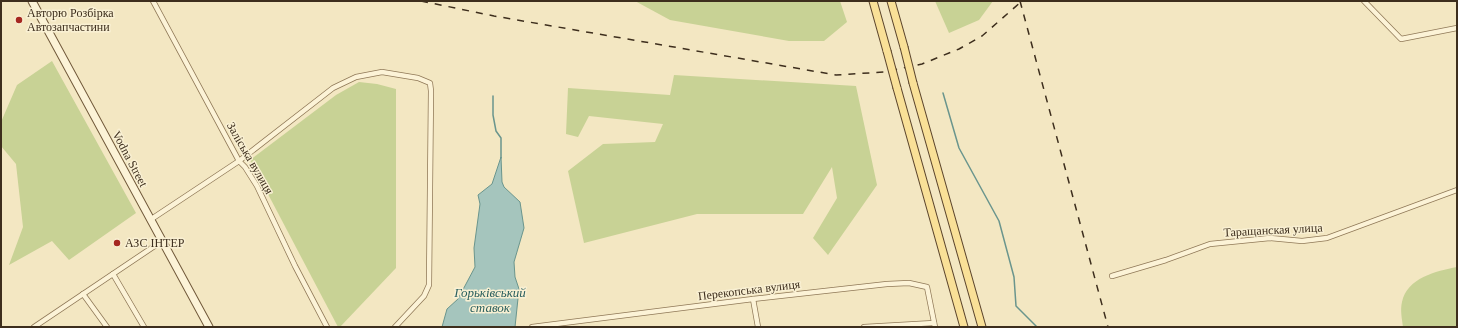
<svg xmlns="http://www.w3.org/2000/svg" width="1458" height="328" font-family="Georgia,serif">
<rect width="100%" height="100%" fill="#f3e7c2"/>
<g fill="#c8d295">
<path d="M635,1h205l7,21 -23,19h-35l-119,-21z"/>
<path d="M935,1h58l-14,19 -30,13z"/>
<path d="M52,61l84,152 -67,47 -17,-19 -43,24 14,-38 -7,-63 -15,-18v-24l16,-37z"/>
<path d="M674,75l182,11 21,99 -49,70 -15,-17 24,-40 -5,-31 -29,47h-106l-113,29 -16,-72 35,-27 52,-2 8,-18 -74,-8 -11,21 -12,-3 2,-46 102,7z"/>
<path d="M359,82l18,2 19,5v179l-56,59h-2l-88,-167 86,-65z"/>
<path d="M1457,267v60h-54c-1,-8 -3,-17 -1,-25 5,-24 34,-31 55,-35z"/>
</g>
<path fill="#a5c5bd" stroke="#6a958d" d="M501,157l1,25 2,5 16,15 4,26 -10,34 1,15 4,12 -4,38h-73l5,-18 11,-10 17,-32 -1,-19 6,-44 -2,-9 14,-11z"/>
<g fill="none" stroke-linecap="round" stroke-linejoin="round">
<g stroke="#6a958d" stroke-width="1.5">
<path d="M943,93l16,55 40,73 15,56 2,29 21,21"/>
<path d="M493,96v19l3,16 5,7v20"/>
</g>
<g stroke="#8f7857" stroke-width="6">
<g id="street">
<path d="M153,1l86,160 6,6 12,19 38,80 32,61"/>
<path d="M1364,1l37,38 56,-11"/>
<path d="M150,220l89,-59 94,-73 23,-11 26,-5 36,6 12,5 1,8 -2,194 -5,11 -29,31"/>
<path d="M113,274l31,53"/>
<path d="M1112,276l54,-16 44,-16 60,-6 32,3 25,-3 130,-48"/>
<path d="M83,294l24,33"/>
<path d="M753,299l5,28"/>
<path d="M34,327l128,-86"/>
<path d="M532,327l221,-28 134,-15 22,-1 18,4 8,40"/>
<path d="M864,327l70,-4"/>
</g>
</g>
<g stroke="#71593a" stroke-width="9">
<path id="secondary" d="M32,1l177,326"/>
</g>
<g stroke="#5c452c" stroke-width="9">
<g id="primary">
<path d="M873,1l14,50"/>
<path d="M891,1l13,46"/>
<path d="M913,83l69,244"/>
<path d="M897,88l67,239"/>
</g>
</g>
<use href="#street" stroke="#fcf3d7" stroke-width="4.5"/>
<use href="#secondary" stroke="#fcf3d7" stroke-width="7"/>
<use href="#primary" stroke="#f9e097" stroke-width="7"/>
<g stroke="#3d2e1d" stroke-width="1.5" stroke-dasharray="7 7" stroke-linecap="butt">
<path d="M421,1l73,15 342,59 48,-3 38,-8 37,-15 23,-13 40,-35"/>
<path d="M1020,1l88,326"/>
</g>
<g stroke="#5c452c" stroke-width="9" stroke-linecap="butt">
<g id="primary-bridge">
<path d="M904,47l9,36"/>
<path d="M887,51l10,37"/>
</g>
</g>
<use href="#primary-bridge" stroke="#f9e097" stroke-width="7"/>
</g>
<g fill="#a52720" stroke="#f9f0d3" stroke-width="1.5">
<circle cx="19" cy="20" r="4"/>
<circle cx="117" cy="243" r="4"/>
</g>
<g text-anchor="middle" stroke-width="3" stroke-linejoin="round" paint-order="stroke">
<g font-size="12" fill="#3d2e1d" stroke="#f9f0d3" text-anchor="start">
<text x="27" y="17">Авторю Розбірка<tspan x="27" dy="14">Автозапчастини</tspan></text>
<text x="125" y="247">АЗС ІНТЕР</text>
</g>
<g font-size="12" fill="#3d2e1d" stroke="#f9f0d3">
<text transform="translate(250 158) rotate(60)" y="4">Заліська вулиця</text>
<text transform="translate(130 159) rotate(62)" y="4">Vodna Street</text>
<text transform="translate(1273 230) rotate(-3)" y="4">Таращанская улица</text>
<text transform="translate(749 290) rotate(-7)" y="4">Перекопська вулиця</text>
</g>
<g font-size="13" font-style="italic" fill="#2a5f5e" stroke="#f9f0d3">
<text x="490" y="297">Горьківський<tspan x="490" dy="15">ставок</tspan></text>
</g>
</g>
<rect width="1458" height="328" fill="none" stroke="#3d2e1d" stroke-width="4"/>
</svg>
